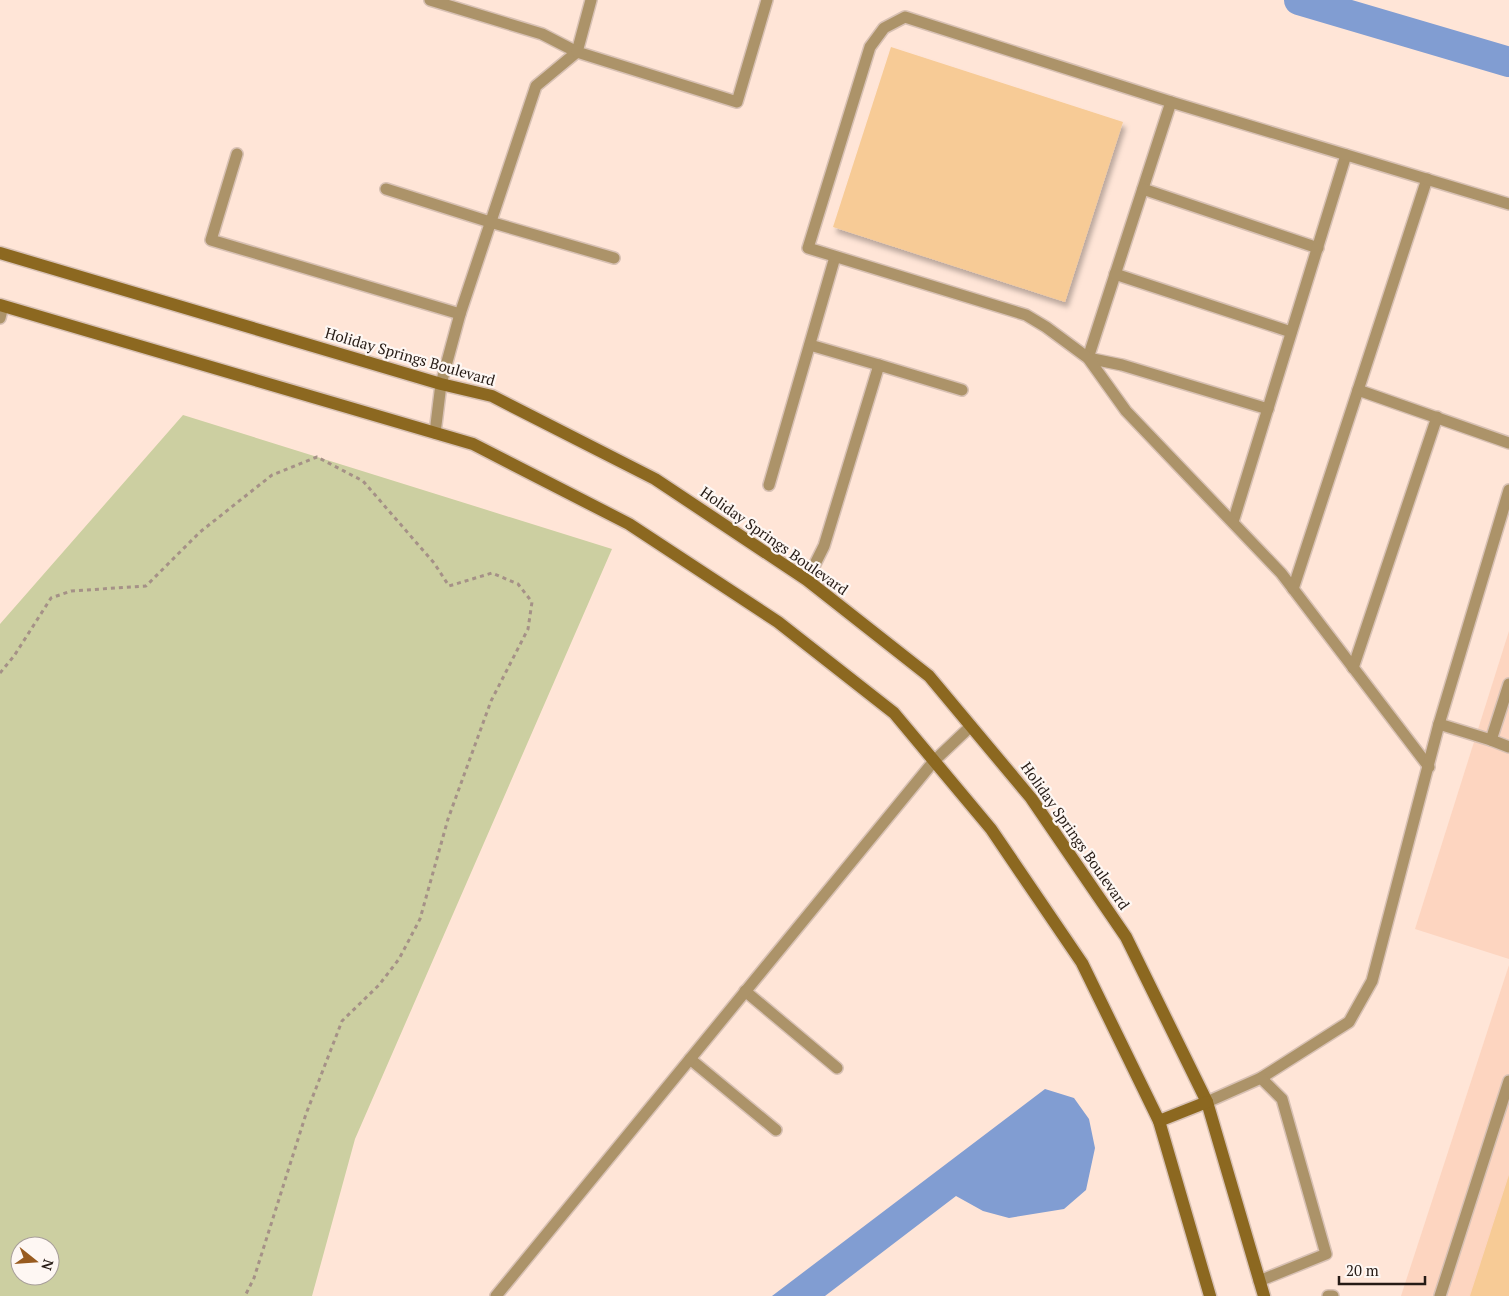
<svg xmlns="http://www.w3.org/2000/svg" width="1509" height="1296" font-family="'PT Serif',serif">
<defs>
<filter id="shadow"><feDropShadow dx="3" dy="5.5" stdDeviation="2.5" flood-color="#0004"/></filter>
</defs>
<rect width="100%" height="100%" fill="#ffe5d7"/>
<g fill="#fdd5c0">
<path d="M1509,631v328l-94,-30z"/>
<path d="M1509,965v331h-108z"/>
</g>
<path fill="#cccfa1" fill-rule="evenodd" d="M183,415l429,134 -257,590 -43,157h-312v-672zM20,1246h30v30h-30z"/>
<path fill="#819dd2" d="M1045,1089l29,9 15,21 6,29 -9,42 -22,19 -55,9 -26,-7 -27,-15 -131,100h-53z"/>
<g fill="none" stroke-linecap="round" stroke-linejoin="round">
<path stroke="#819dd2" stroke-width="30" d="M1299,0l210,62"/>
</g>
<g fill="#f7cb96" filter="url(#shadow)">
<path d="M891,47l232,75 -58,180 -232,-75z"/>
<path d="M1509,1175v121h-39z"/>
</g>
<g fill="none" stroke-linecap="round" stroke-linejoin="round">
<g stroke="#d8c1b4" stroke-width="14">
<g id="lane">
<path d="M430,0l112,34 35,18 -41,34 -76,228 -19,70 -6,49"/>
<path d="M591,0l-14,52 160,50 30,-102"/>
<path d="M1171,102l-83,256 34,7 146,44"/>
<path d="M237,154l-26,86 249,74"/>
<path d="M386,189l104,33 124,36"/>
<path d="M1143,189l175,59"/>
<path d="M1115,274l176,58"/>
<path d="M0,318l3,-12"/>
<path d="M810,345l69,20"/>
<path d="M1358,390l151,53"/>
<path d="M769,485l66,-228"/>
<path d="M1233,522l113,-367"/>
<path d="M807,580l17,-34 55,-181 83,25"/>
<path d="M1293,589l134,-410"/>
<path d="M1353,668l84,-251"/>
<path d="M1509,684l-18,56 18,7"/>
<path d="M1439,724l70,-234"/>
<path d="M1429,767l-148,-194 -155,-162 -38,-53 -42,-31 -20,-12 -218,-67 62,-201 14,-19 21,-11 266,85 338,102"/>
<path d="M745,991l92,77"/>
<path d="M690,1059l86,71"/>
<path d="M1207,1102l54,-24 88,-56 23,-41 67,-257 52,16"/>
<path d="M1259,1281l67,-27 -44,-155 -21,-21"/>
<path d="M496,1296l438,-535 37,-35"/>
<path d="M1328,1296h5"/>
<path d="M1440,1296l69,-215"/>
</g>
</g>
<g stroke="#d8c1b4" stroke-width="15">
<g id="secondary">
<path d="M0,253l441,131 51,12 163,83 152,101 122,96 102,122 95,139 81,165 57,194"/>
<path d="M0,305l473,139 156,80 149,98 116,91 97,116 91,134 77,158 51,175"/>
<path d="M1159,1121l48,-19"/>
</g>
</g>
<path stroke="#a59187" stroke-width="3" stroke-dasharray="4 4" stroke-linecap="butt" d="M0,673l14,-17 37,-58 20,-7 75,-5 54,-54 72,-57 45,-18 46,24 71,82 15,23 43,-13 26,11 14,18 -4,27 -37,72 -43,118 -28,100 -21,40 -20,26 -37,36 -36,93 -52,164 -9,18"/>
<use href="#lane" stroke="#ac9369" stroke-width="11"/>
<use href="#secondary" stroke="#8c6820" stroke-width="12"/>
</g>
<g text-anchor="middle" stroke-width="4.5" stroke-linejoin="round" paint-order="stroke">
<g font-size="15" fill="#261b15" stroke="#fef7f3">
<text transform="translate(410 357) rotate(16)" y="5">Holiday Springs Boulevard</text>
<text transform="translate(774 541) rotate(35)" y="5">Holiday Springs Boulevard</text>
<text transform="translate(1075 836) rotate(55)" y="5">Holiday Springs Boulevard</text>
</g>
</g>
<g transform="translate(35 1261) rotate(107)"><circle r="24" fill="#fef7f3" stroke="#a89f9a"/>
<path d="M0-4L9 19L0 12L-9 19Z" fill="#985b1f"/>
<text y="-8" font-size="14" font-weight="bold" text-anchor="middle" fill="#261b15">N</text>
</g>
<path d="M1339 1276v8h86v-8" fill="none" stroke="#261b15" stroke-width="2.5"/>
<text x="1346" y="1276" font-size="15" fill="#261b15" stroke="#fef7f3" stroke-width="4" paint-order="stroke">20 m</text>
</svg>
